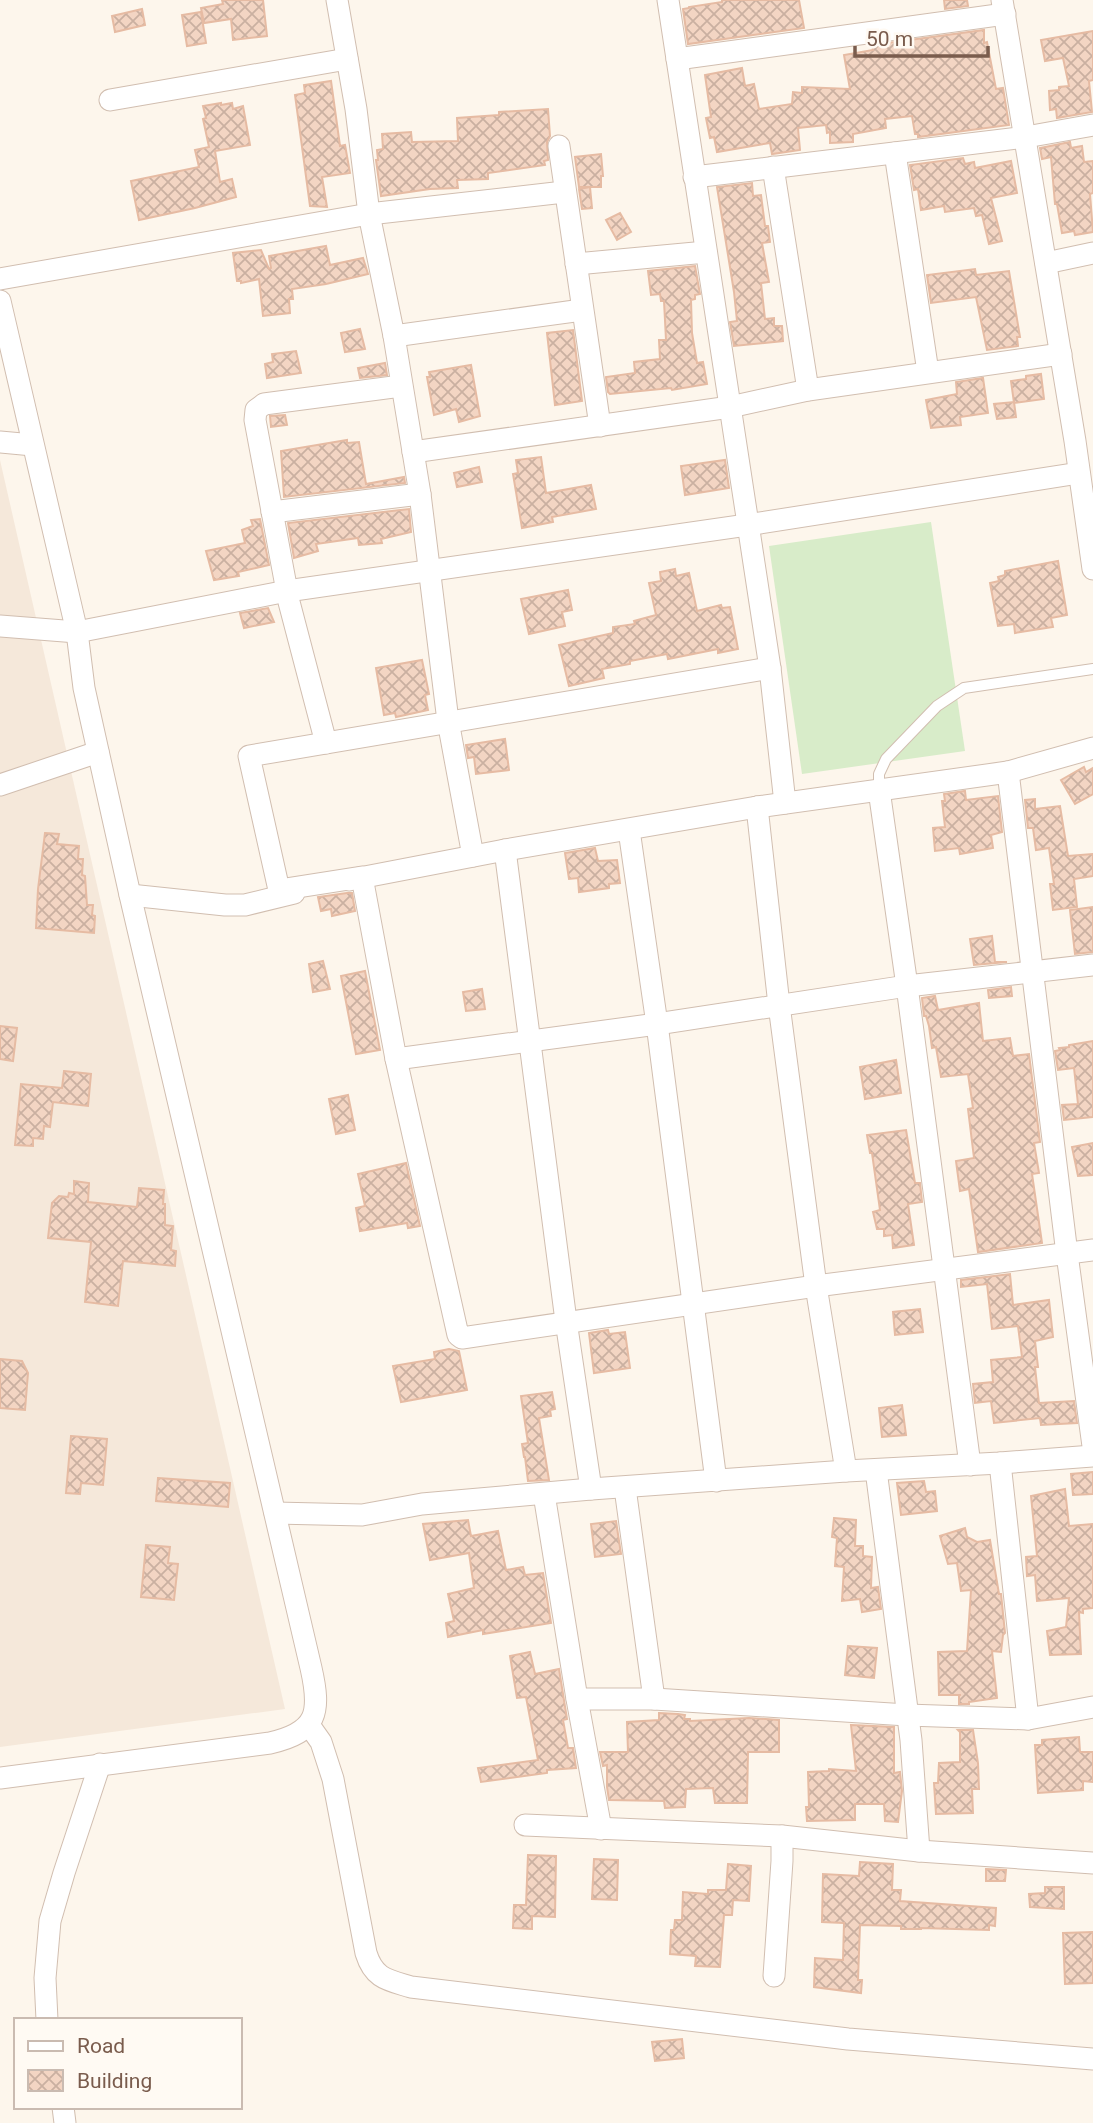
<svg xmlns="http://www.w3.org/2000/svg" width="1093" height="2123" font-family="Roboto,sans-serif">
<defs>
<pattern id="building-cross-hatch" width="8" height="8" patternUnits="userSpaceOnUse" patternTransform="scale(1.75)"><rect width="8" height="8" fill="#f3d5c3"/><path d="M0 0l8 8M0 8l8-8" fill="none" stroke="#cab0a1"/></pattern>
</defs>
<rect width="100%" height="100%" fill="#fdf6ec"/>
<path fill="#f5e8da" d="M0,460l285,1249 -285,38z"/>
<path fill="#d8ecc9" d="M931,522l34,229 -163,23 -33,-228z"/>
<g fill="url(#building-cross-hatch)" stroke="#e6bba3" stroke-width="2">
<path d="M222,0h41l4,36 -34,4 -2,-21 -27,4 -3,-15 22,-4z"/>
<path d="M722,0h77l5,28 -116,16 -5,-35 6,-1v-1l33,-5z"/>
<path d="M944,0h23l1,6 -23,3z"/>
<path d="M142,9l3,16 -30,7 -3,-16z"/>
<path d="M201,12l5,31 -19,3 -5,-31z"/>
<path d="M984,30v13l3,-1 9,47 7,-1 6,37 -91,12v-3h-3l-3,-18 -27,3 1,9 -33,6v8l-23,1v-11l-3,1 -1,-8 -28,3 2,22 -28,4 -2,-11 -53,9 -3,-15 -4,1 -4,-20 5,-1 -6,-42 37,-7 3,18 9,-2 5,25 33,-5 1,-12 9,1v-6l48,2 -6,-34 29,-5 -1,-5z"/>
<path d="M1093,31v49l-4,1 3,31 -35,6 -1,-9 -6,1 -1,-19 10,-1v-3l10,-1 -6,-28 -18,3 -4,-21z"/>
<path d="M331,81l9,65 5,-1 5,28 -28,4 5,30 -17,-1 -15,-111 10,-2 -1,-8z"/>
<path d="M221,103v2l11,-2 1,6 10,-3 7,39 -35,6 5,31 12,-3 4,18 -41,11 -56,12 -8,-39 68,-14 -4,-17 14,-3 -6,-28 3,-1 -3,-12z"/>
<path d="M548,109l2,27 -3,6 1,18 -4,1 1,4 -57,8v6l-31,1 1,8 -28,1 -49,7 -5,-36h2l-1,-10 6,-1 -1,-15 29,-2 1,10 46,-1 -1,-23 42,-3v-3z"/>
<path d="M1070,142l1,6 11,-2 2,16 9,-1v32l-3,1 3,38 -18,3 -1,-4 -12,2 -5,-29h-2l-4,-47 -9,2 -2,-11z"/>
<path d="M601,154l2,22h-2v11h-22l-4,-30z"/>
<path d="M963,158l2,6 9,-2 1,6 36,-7 6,32 -26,5 11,43 -13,3 -7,-29 -6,1 -2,-8 -29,4 -1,-6 -23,4 -3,-21 -4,1 -4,-25z"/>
<path d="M752,183l1,13 8,-1 4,31h3l2,16 -8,1 7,39 -8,1 4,36 9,-1v8h8l1,15 -49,5 -4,-24 7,-1 -3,-29 -17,-105z"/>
<path d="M590,187l2,21 -10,1 -3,-20z"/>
<path d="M620,213l11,19 -14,8 -11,-20z"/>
<path d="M326,246l4,19 33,-7 5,16 -42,10 -34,5 1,10h-4l1,14 -27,3 -4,-37 -18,4v-2h-4l-4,-28 28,-3 8,19 2,-1 -2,-12z"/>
<path d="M695,266l5,28 -5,1v4l-4,1 1,33 5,30 6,-1 4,22 -35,6 -1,-2 -61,6 -2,-2 -2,-15 29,-4 -1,-11 26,-3 -1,-19h7l-2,-39h-3l-1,-7 -9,1 -3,-24z"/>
<path d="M975,269l1,6 33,-4 11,66h-3l1,9 -31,4 -11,-53 -45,6 -4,-28z"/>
<path d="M360,329l5,20 -20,3 -4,-19z"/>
<path d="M573,330l9,71 -27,4 -8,-72z"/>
<path d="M296,351l5,22 -34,5 -2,-14 8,-2 -1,-8z"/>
<path d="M385,363l2,12 -27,3 -2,-10z"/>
<path d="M471,365l9,51 -21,6 -3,-13 -22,6 -7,-38h3l-1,-5z"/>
<path d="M1041,374l3,25 -30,4 -3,-22 15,-2v-3z"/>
<path d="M983,378l5,35 -28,4 1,8 -30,3 -5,-28 31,-6 -1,-12z"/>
<path d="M1014,402l2,15 -19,2 -3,-15z"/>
<path d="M285,415l2,10 -16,2 -1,-11z"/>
<path d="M347,440v3l12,-1 7,42 38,-7 1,6 -121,14 -3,-46z"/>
<path d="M541,457l5,36 45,-8 5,24 -44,8 1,5 -31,6 -9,-54 5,-1 -2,-13z"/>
<path d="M725,460l4,28 -44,7 -4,-29z"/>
<path d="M479,467l3,15 -25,5 -3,-14z"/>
<path d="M409,509l2,23 -30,7 1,4 -23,2 -1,-7 -42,6 2,7 -24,7 -6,-35z"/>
<path d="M260,519l9,46 -31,7 1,4 -25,4 -8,-29 39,-8 -3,-13 11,-4 -2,-6z"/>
<path d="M1058,561l9,54 -16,3 2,9 -38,6 -1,-9 -16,2 -8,-43 9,-2 -1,-4 7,-2v-4z"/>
<path d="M675,569l1,7 13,-3 8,38 24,-6 1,3 8,-1 8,42 -20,4v-4l-50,10 -1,-5 -37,7v3l-28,5 2,9 -35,8 -10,-41 54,-12v-6l22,-3 -1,-3 22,-6 -7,-32 12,-2 -1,-9z"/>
<path d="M568,590l4,20 -10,2 3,14 -36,8 -8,-35z"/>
<path d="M268,608l6,14 -30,6 -4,-15z"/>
<path d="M422,660l7,34 -4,1 3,15 -32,7 -1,-4 -11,2 -8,-47z"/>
<path d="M505,739l4,31 -33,4 -2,-17 -6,1 -2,-13z"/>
<path d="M1084,767l2,5 7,-4v26l-18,10 -14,-24z"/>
<path d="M965,791l1,9 32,-4 4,36 -11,3 2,13 -33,6 -1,-6 -24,3 -2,-23 12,-1 -3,-26h3l-1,-7z"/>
<path d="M1035,799v10l25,-3 8,50 25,-2v22l-19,3 3,28 -24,3 -3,-26h4l-5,-36 -13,2 -3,-22h-5l-3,-28z"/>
<path d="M45,833l14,1 -2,10 22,2 -1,13h5l-1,16 3,1 2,29h6l-1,10 3,1 -1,17 -58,-5 2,-39z"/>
<path d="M595,848l3,13 19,-1 3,23 -11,1v4l-30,4 -1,-14 -9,1 -4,-26z"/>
<path d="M347,893h5l3,18 -23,5 -1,-7 -10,2 -3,-14z"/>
<path d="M1093,907v45l-18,2 -5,-44z"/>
<path d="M992,936l3,26h12l-33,3 -4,-26z"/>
<path d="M323,961l7,28 -17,3 -4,-28z"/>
<path d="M365,971l15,79 -24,4 -15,-78z"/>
<path d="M1011,987l1,9 -23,2 -1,-8z"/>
<path d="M482,989l3,20 -19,2 -3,-19z"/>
<path d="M935,996l3,14 41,-7 4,38 27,-3 3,18 16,-2 11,88 -6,1 5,30 -7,1 10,69 -64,9 -9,-63 -9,2 -4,-30 18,-3 -6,-49 5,-1 -5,-34 -27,3 -5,-30 -4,1 -3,-22 -3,-10h-2l-2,-18z"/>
<path d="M0,1026l17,2 -4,33 -13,-2z"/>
<path d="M1093,1041v76l-29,3 -2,-15 16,-1 -4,-36 -16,2 -3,-19 5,-1 -1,-2 10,-1v-2z"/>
<path d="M896,1060l5,33 -36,6 -5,-32z"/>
<path d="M64,1071l27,3 -3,32 -35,-4 -3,25 -6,-1 -1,13 -10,-1v8l-18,-1 6,-61 41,4z"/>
<path d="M348,1095l7,35 -19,4 -7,-35z"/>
<path d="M906,1130l9,53h5l2,19 -14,2 6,41 -21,3 -1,-13 -8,1v-7h-7l-4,-17 7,-2 -8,-57h-2l-3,-18z"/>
<path d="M1093,1143v32l-15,1 -6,-29z"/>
<path d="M406,1163l14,63 -12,2 -1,-5 -47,8 -4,-23 9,-2 -7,-32z"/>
<path d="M74,1181l15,2 -1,19 49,5 2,-19 25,2 -1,14h2v21l8,1 -2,24 5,1 -1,15 -52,-5 -5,45 -33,-4 6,-60 -43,-4 4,-35 7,-7 9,1 1,-4 5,1z"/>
<path d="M1010,1274l3,31 36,-5 4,37 -18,4 3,26h-3l4,36 35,-2 3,22 -36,2 -1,-7 -46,5 -3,-22 -16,2 -2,-19 20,-2 -2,-22 31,-3 -4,-31 -26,3 -5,-45 -26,3v-7z"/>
<path d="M920,1309l3,23 -28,3 -2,-23z"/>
<path d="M608,1330l1,4 16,-2 5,36 -36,5 -5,-40z"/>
<path d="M449,1349l10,2 8,39 -66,12 -8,-36 42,-7 -1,-7z"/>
<path d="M0,1359l22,2 6,12 -3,37 -25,-2z"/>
<path d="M552,1392l3,17 -5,1 1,6 -12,2 10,62 -21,1 -3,-24h-1l-2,-13 6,-1 -7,-47z"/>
<path d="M902,1405l4,30 -24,2 -3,-29z"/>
<path d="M71,1436l36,3 -4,46 -22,-2 -1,11 -14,-1z"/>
<path d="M1093,1472v22l-20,1 -2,-21z"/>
<path d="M158,1478l72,5 -2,24 -72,-6z"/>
<path d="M924,1481l2,11 9,-1 2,20 -36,4 -4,-32z"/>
<path d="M1065,1489l4,37 24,-2v84l-10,1v4l-4,-1 2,42 -31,1 -3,-24 19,-4 3,-29 -32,3 -2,-26 -8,1 -1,-19 11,-1 -6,-60z"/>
<path d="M834,1518l22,2 -1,26h8v10l9,1 -1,31 7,-1 3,22 -19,3 -2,-13 -18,2 2,-34 -9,-1 2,-28 -5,-1z"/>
<path d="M468,1520l3,16 27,-5 8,39 17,-3 2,8 18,-2 8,50 -68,11v-4l-35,7 -2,-14 8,-2 -6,-27 26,-6 -5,-35 -39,7 -7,-36z"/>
<path d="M616,1521l5,33 -26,3 -4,-33z"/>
<path d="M965,1528l2,9 10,5 13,-2 9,54h2l4,39 -2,2 -2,17 -9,-1 5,47 -28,4v2h-10v-9h2h-22l-1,-43 29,-1 4,-61 -10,1 -4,-28 -9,1 -8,-28z"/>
<path d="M146,1545l24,2 -2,16 10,1 -4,36 -33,-3z"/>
<path d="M848,1646l29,2 -3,30 -29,-3z"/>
<path d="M530,1652l5,22 24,-5 8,50 -4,1 5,28h5l3,20 -29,2v3l-66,9 -3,-14 60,-8 -12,-63 -9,1 -7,-42z"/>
<path d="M659,1713l19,1 7,1 -1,4h6v2l59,-3 30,2v32h-31l-1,51h-32l-2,-15 -27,1 -1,18 -20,1 -1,-7 -55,-1 -2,-13v-22l-4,1 -3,-14h28l-1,-30 32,-2z"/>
<path d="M851,1725l43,2v46l6,-1 2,19 -4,31 -13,-1 -1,-17h-29v16l-48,1 -1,-14h3l-1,-35 21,-1v-2l27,2z"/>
<path d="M958,1730h15l5,33 1,26h-7l1,24 -37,1 -2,-31h4l1,-20 21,-1v-30z"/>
<path d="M1079,1737l1,15h13v30l-10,-1v9l-45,3 -3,-48h7v-5z"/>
<path d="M528,1855l28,1 -1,61 -23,-1v13l-19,-1 1,-23h12z"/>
<path d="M594,1859l24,1 -1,40 -25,-1z"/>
<path d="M860,1862l33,2 -1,26h9l-1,11 96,7 -1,18 -6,-1v5l-68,-2v1h-20v-3l-41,-1 -2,55h4l-1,13 -47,-6 1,-29 28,2 1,-37 -22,-1 1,-48 36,2z"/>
<path d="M728,1864l23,2 -2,35 -16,-1 -1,15h-8l-4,52 -25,-1 1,-10 -26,-2 1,-24h3l1,-10h7l1,-28 25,2v-4h18z"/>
<path d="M986,1869l20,1 -1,11h-19z"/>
<path d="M1045,1887h19v22l-34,-2 -1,-13 16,-1z"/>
<path d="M1093,1932v51l-28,1 -2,-51z"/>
<path d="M682,2039l2,19 -29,3 -3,-19z"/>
</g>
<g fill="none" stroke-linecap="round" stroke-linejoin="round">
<g stroke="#d1beb0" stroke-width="12">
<path id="lane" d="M879,790v-16l7,-15 51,-53 27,-18 129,-19"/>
</g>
<g stroke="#d1beb0" stroke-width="23">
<g id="street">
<path d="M337,0l19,109 13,105 25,122 26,158 28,227 25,135"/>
<path d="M668,0l102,668 15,135"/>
<path d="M1002,0l73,441 18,128"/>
<path d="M677,59l328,-45"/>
<path d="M110,100l237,-41"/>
<path d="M559,146l41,280"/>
<path d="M895,153l33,219"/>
<path d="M773,167l35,223"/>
<path d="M694,177l332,-40 67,-12"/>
<path d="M1046,263l47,-10"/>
<path d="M576,264l130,-12"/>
<path d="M0,279l369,-65 195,-22"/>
<path d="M0,301l77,331 7,56 46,207 181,773c10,44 7,64 -41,75l-270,35"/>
<path d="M394,336l188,-26"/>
<path d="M0,442l33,3"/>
<path d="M413,452l317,-45 78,-17 253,-36"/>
<path d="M272,512l148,-18"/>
<path d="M0,626l77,6 210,-41 460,-66 332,-52"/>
<path d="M770,668l-521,88 30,134 83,-13 34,182 62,276 4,3 354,-52 277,-36"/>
<path d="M326,743l-37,-141 -34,-182 1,-10 8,-6 137,-18"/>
<path d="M1008,772l59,482 26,192"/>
<path d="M0,785l98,-33"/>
<path d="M879,790l28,196 63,479"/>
<path d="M757,807l22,198 37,281 30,185"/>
<path d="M629,830l28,194 59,457"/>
<path d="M505,850l61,471 25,168"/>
<path d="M349,880l156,-30 252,-43 251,-35 85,-24"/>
<path d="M130,895l95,10h20l49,-12"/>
<path d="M396,1059l261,-35 250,-38 186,-21"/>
<path d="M1000,1463l28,256"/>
<path d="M876,1470l35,270 8,111"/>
<path d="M625,1488l29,211"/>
<path d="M544,1494l33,205 24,130"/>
<path d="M275,1513l87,2 60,-11 169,-15 255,-18 154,-8 93,-7"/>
<path d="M577,1699h77l253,16 121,4 65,-12"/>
<path d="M309,1725l12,17 12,37 33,174c8,26 22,27 45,34l437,52 245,20"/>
<path d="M525,1825l257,11 137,15 174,12"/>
<path d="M774,1976l8,-115v-25"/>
<path d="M47,2020l-2,-42 5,-57 14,-48 36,-109"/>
<path d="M63,2107l2,16"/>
</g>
</g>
<use href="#lane" stroke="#fff" stroke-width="10"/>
<use href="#street" stroke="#fff" stroke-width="21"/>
</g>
<rect x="14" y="2018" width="228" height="91" fill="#fffaf3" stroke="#cabbb1" stroke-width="2"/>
<rect x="28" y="2041" width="35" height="10" fill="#ffffff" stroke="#cabbb1" stroke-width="2"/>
<text x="77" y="2053" font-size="21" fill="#7a5c4d">Road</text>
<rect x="28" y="2070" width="35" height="21" fill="url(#building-cross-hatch)" stroke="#cabbb1" stroke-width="2"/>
<text x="77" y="2088" font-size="21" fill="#7a5c4d">Building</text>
<path d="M855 46v10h133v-10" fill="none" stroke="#7a5c4d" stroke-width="3.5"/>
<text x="866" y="46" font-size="21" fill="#7a5c4d" stroke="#fffaf3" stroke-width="5" paint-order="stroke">50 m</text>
</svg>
